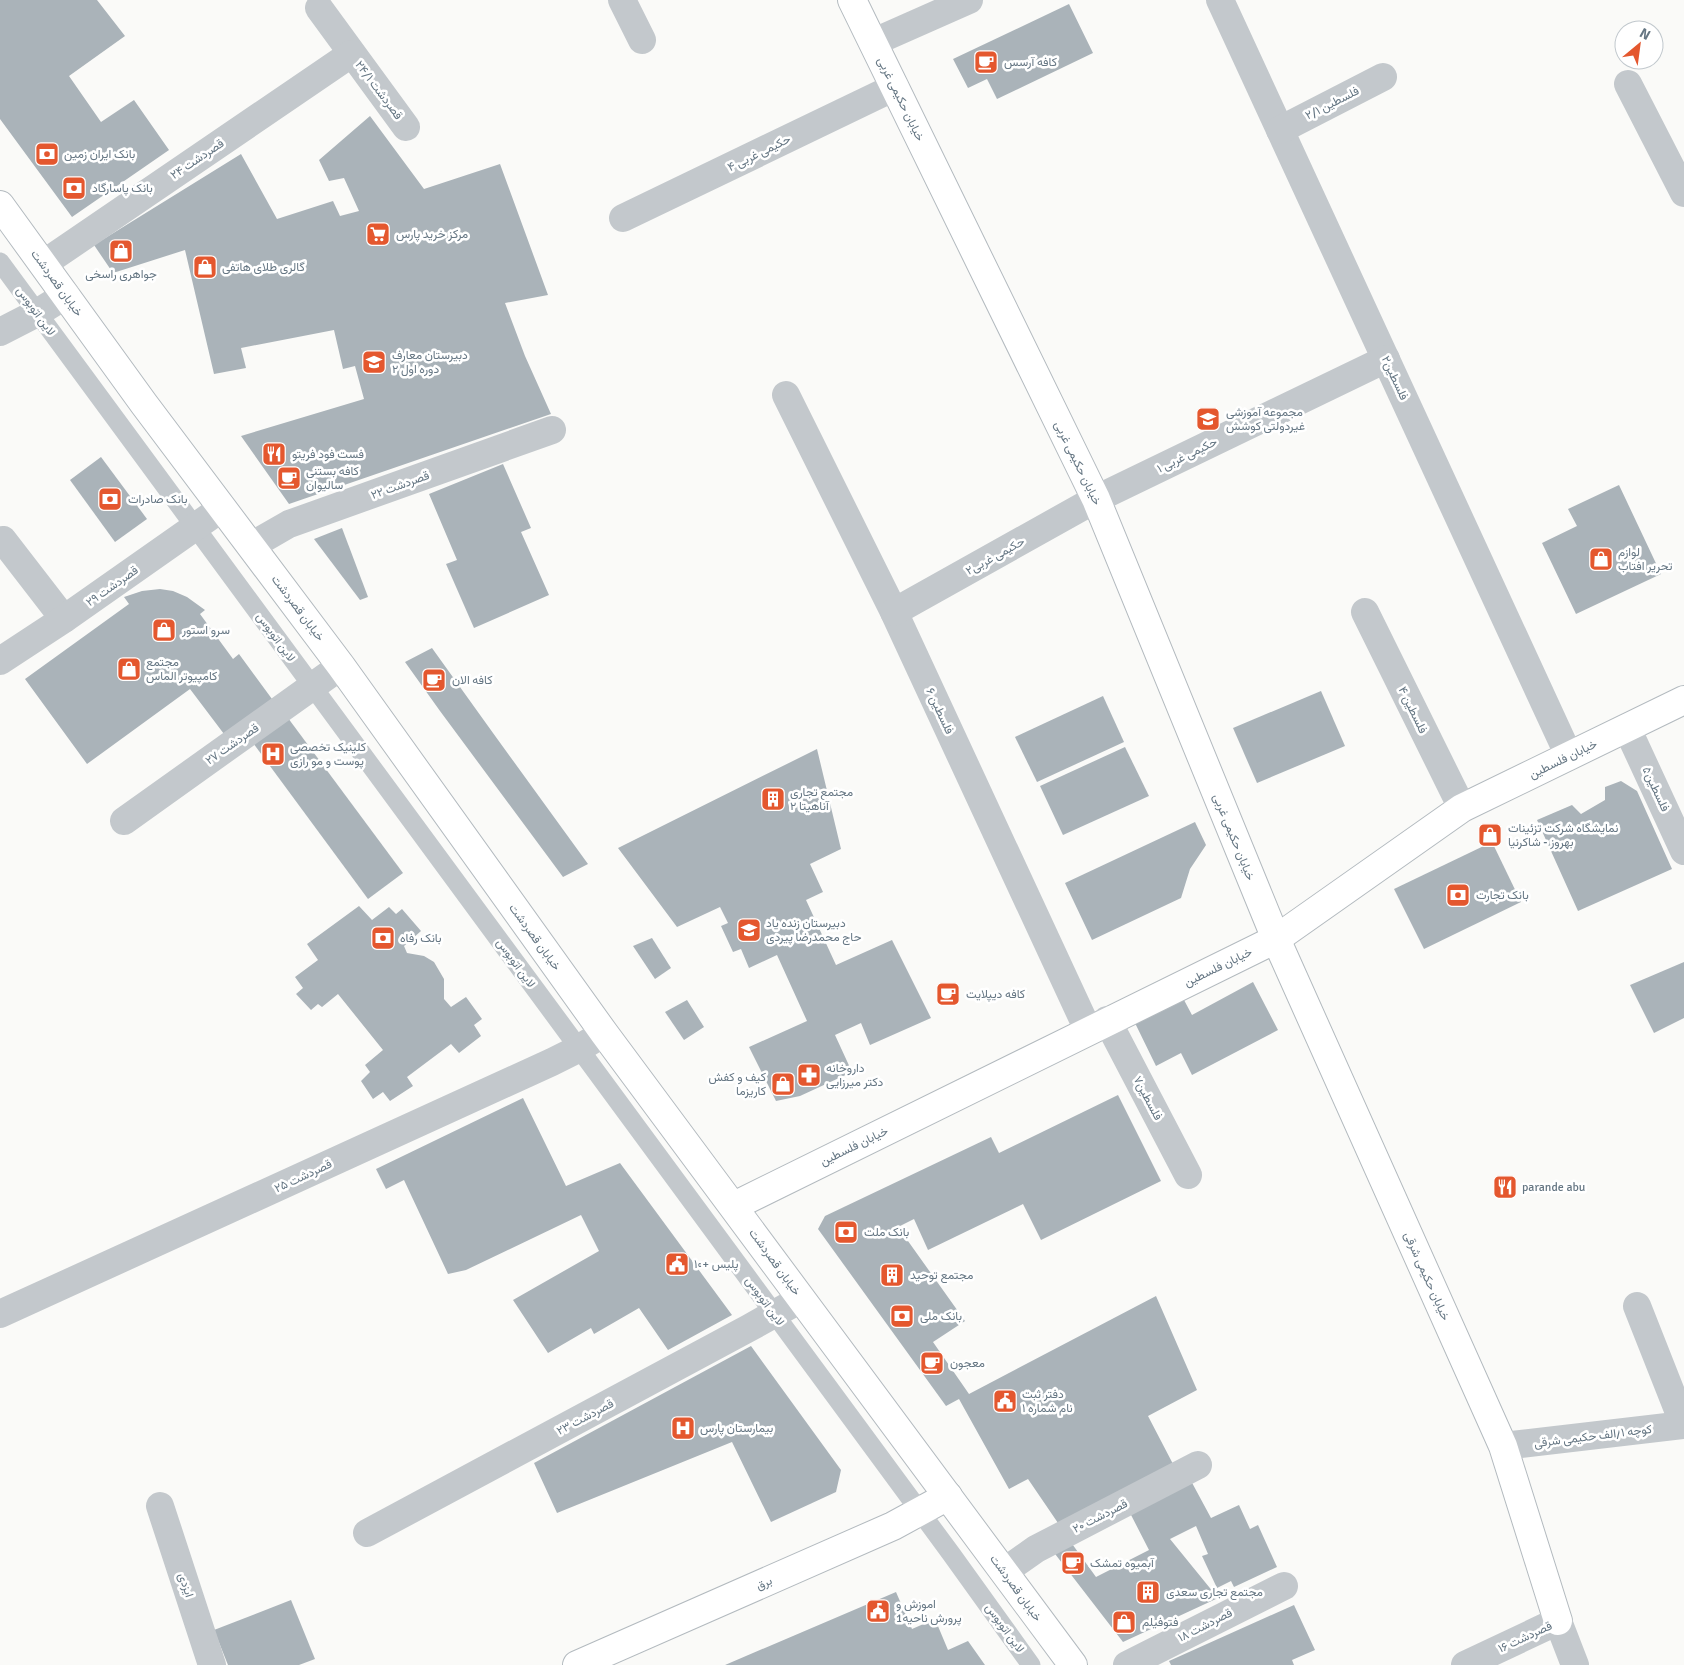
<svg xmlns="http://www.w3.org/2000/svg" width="1684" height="1665" font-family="Signika,Vazirmatn,sans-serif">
<rect width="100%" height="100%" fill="#fafaf8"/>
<g fill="#aab3b9">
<path d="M0,0h97l28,36 -56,40 32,46 33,-22 35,50 -97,67 -72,-98z"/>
<path d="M1069,4l24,49 -96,46 -10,-20 -19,9 -15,-29z"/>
<path d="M370,116l54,73 76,-25 48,131 -43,8 20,53 26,58 -262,90 -48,-68 123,-37 -9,-33 -12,3 -9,-39 -93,18 5,20 -32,6 -29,-124 -72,23 -19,-28 147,-91 36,65 56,-18 7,15 19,-5 -15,-33 -15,3 -10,-21z"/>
<path d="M101,457l46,62 -32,23 -45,-62z"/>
<path d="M503,464l28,64 -10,4 28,63 -75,33 -28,-64 11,-4 -28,-66z"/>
<path d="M1619,485l42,89 -85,40 -34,-71 35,-17 -9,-17z"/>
<path d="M342,528l26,69 -8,3 -46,-61z"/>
<path d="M160,589l13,2 14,6 18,13 -5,4 33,45 6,-5 33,45 -48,35 -34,-45 -103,75 -62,-85 104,-75 -5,-7 18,-6z"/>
<path d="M432,648l61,85 95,131 -25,13 -123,-166 -35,-49z"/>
<path d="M1321,691l24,55 -88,37 -24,-55z"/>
<path d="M1103,696l21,46 -87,40 -22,-45z"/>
<path d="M288,718l115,155 -35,26 -115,-156z"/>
<path d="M1125,747l24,49 -86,39 -23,-49z"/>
<path d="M817,749l24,100 -31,15 13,28 -17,8 30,65 56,-25 39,78 -61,27 -9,-22 -26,12 17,37 -52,24 -24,5 -27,-54 58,-26 -30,-66 -28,13 -8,-19 -8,3 -12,-26 7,-3 -8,-16 -43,20 -59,-79z"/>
<path d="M1621,781l16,10 35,78 -94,42 -41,-91 35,-15 9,9 24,-14v-13z"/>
<path d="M1195,822l11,23 -16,24 -9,29 -89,42 -27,-57z"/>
<path d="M1492,842l29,60 -97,47 -30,-60z"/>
<path d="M359,906l13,14 17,-13 7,7 6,-5 19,22 -17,15 3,7 17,3 10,6 10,17v20l7,8 15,-10 16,22 -8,6 7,11 -22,17 -8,-9 -44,33 6,9 -23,15 -7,-9 -10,7 -12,-18 9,-9 -5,-7 18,-15 -45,-56 -16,13 -4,-3 -7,6 -15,-16 7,-6 -8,-11 23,-17 -11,-16z"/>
<path d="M652,938l19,30 -16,11 -22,-33z"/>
<path d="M1684,962v56l-30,15 -24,-48z"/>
<path d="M1253,982l25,48 -86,45 -11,-22 -25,13 -21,-43 49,-23 8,15z"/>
<path d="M687,1000l17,27 -20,13 -19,-28z"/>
<path d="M1118,1095l43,86 -120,59 -18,-36 -95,46 -14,-31 -16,8 67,94 -32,21 36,52 187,-98 41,94 -49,26 25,48 -115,59 -30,-44 -19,10 -50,-90 -13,7 -128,-177 7,-13 166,-79 8,16z"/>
<path d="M523,1098l43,88 54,-23 112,152 -64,35 -29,-42 -45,26 -3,-6 -43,25 -35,-53 86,-49 -18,-36 -115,55 -18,4 -44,-94 -18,9 -10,-20z"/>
<path d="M751,1346l90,124 -5,22 -65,30 -39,-80 -175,71 -23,-50z"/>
<path d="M1190,1479l21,39 28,-13 11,24 8,-4 19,42 -43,20 -3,-6 -14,7 -15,-32 6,-2 -12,-28 -26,13 48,59 -95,44 -71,-92 18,-9 26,36 53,-27 -20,-39z"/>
<path d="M896,1592l16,37 23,-10 13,31 20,-9 17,24h-260z"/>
<path d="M291,1600l24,59 -16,6h-71l-14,-35z"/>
<path d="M1294,1605l21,45 -23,10 2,5h-123l-2,-4z"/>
</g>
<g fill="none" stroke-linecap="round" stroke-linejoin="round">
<g stroke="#b3babf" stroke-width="30">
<g id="secondary">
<path d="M852,0l244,499 180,440 227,507 55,175"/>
<path d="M0,205l144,199 197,262 263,367 469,632"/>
<path d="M734,1206l542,-267 186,-131 222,-108"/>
<path d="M577,1665l316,-139 55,-30"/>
</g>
</g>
<path stroke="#c3c8cc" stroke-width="19" d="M0,262l952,1293 79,110"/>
<g stroke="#c3c8cc" stroke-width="28">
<path d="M622,0l20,40"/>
<path d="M1220,0l349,756"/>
<path d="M319,8l87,119"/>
<path d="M874,42l95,-42"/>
<path d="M1628,84l56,109"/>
<path d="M1280,130l103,-53"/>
<path d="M623,218l272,-131"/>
<path d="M43,264l308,-210"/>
<path d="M0,332l37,-19 29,-18"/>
<path d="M786,395l108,217 194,418"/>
<path d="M3,540l61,79"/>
<path d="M251,546l38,-22 263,-94"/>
<path d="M894,612l202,-113 290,-140"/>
<path d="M1365,612l97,196"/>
<path d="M0,661l64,-42 158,-111"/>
<path d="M1627,728l57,123"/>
<path d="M124,821l217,-155"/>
<path d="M1107,1020l81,155"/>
<path d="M1637,1306l47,119"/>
<path d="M0,1314l552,-252 26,-13 26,-16"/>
<path d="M1503,1446l181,-21"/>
<path d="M160,1506l52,159"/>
<path d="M367,1533l382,-205 52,-29"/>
<path d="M1005,1571l31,-22 162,-84"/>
<path d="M1127,1665l157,-79"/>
<path d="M1465,1665l93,-44 17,44"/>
</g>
<use href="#secondary" stroke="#fff" stroke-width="28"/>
</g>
<defs>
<g id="cafe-square" transform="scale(1.25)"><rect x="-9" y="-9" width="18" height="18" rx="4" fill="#e4572e" stroke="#fff"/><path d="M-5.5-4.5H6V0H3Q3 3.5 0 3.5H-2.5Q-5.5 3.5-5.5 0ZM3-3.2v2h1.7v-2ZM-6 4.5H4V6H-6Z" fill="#fff"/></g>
<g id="bank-square" transform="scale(1.25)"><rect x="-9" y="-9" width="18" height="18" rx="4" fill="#e4572e" stroke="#fff"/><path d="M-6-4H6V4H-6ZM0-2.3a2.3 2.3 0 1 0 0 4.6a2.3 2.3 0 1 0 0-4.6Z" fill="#fff"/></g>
<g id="supermarket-square" transform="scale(1.25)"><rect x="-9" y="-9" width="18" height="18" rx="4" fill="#e4572e" stroke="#fff"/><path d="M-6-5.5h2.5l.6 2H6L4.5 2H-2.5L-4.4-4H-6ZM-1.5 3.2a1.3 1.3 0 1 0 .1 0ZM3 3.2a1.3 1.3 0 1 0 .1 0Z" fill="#fff"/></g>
<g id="shop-square" transform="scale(1.25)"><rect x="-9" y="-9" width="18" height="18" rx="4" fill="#e4572e" stroke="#fff"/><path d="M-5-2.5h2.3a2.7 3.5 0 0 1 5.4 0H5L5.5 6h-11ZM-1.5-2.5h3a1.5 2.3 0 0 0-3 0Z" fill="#fff"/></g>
<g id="school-square" transform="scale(1.25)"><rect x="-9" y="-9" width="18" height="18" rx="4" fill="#e4572e" stroke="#fff"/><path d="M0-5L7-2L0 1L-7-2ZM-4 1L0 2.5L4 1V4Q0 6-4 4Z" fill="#fff"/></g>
<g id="restaurant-square" transform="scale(1.25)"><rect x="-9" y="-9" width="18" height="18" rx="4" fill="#e4572e" stroke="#fff"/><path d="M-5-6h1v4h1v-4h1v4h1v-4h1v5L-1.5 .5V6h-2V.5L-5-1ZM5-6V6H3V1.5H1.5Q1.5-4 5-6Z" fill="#fff"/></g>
<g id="hospital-square" transform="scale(1.25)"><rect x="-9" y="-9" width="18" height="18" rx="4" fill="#e4572e" stroke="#fff"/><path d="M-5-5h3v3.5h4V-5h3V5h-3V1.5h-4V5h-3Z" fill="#fff"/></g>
<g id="building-square" transform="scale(1.25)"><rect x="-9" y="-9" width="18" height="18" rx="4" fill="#e4572e" stroke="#fff"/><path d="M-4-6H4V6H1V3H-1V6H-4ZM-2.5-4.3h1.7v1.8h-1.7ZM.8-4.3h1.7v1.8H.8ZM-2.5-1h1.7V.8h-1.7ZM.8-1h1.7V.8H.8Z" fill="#fff"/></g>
<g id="pharmacy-square" transform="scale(1.25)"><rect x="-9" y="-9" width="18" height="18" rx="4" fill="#e4572e" stroke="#fff"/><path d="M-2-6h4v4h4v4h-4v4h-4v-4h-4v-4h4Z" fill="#fff"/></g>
<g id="civic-square" transform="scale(1.25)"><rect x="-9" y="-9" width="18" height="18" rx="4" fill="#e4572e" stroke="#fff"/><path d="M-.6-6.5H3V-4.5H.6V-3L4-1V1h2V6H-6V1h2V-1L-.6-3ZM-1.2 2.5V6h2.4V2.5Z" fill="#fff"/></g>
</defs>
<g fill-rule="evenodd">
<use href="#cafe-square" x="986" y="62"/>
<use href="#bank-square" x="47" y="154"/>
<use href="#bank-square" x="74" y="188"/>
<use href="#supermarket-square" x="378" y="234"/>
<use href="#shop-square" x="121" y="251"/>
<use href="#shop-square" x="205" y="267"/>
<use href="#school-square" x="374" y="362"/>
<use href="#school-square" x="1208" y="419"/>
<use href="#restaurant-square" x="274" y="454"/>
<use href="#cafe-square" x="289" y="478"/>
<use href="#bank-square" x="110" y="499"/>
<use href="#shop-square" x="1601" y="559"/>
<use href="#shop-square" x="164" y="630"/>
<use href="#shop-square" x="129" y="669"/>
<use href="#cafe-square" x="434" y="680"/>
<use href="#hospital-square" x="273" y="754"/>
<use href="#building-square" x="773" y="799"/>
<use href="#shop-square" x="1490" y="835"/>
<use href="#bank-square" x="1458" y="895"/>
<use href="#school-square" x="749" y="930"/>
<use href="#bank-square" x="383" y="938"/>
<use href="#cafe-square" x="948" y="994"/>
<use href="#pharmacy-square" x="809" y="1075"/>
<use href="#shop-square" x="783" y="1084"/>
<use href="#restaurant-square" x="1505" y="1187"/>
<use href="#bank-square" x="846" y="1232"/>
<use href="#civic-square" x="677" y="1264"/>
<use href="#building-square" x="892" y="1275"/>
<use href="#bank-square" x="902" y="1316"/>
<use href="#cafe-square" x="932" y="1363"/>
<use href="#civic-square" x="1005" y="1401"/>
<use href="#hospital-square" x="683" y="1428"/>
<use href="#cafe-square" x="1073" y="1563"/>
<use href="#building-square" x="1148" y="1592"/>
<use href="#civic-square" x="878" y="1611"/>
<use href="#shop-square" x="1124" y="1622"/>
</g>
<g text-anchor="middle" stroke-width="5" stroke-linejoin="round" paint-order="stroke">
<g font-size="12" fill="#657683" stroke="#fff" text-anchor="start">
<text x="1004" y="66">کافه آرسس</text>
<text x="64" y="158">بانک ایران زمین</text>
<text x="92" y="192">بانک پاسارگاد</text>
<text x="396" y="238">مرکز خرید پارس</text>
<text x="222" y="271">گالری طلای هاتفی</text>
<text x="121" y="278" text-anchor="middle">جواهرى راسخى</text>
<text x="392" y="359">دبیرستان معارف<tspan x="392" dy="14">۲ دوره اول</tspan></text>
<text x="1226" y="416">مجموعه آموزشی<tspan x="1226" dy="14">غیردولتی کوشش</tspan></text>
<text x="292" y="458">فست فود فریتو</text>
<text x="306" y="475">کافه بستنی<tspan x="306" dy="14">سالیوان</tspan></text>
<text x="128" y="503">بانک صادرات</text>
<text x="1618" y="556">لوازم<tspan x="1618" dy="14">تحریر افتاب</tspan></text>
<text x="182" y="634">سرو استور</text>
<text x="146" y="666">مجتمع<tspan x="146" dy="14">کامپیوتر الماس</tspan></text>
<text x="452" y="684">کافه الان</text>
<text x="290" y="751">کلینیک تخصصی<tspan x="290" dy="14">پوست و مو رازی</tspan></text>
<text x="790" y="796">مجتمع تجاری<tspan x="790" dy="14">آناهیتا ۲</tspan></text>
<text x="1508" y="832">نمایشگاه شرکت تزئینات<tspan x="1508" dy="14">بهروز - شاکرنیا</tspan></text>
<text x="1476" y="899">بانک تجارت</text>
<text x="766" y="927">دبیرستان زنده یاد<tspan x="766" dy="14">حاج محمدرضا پیردی</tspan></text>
<text x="400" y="942">بانک رفاه</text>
<text x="966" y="998">کافه دیپلایت</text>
<text x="826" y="1072">داروخانه<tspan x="826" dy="14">دکتر میرزایی</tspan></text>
<text x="766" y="1081" text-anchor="end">کیف و کفش<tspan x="766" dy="14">کاریزما</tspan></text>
<text x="1522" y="1191">parande abu</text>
<text x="864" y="1236">بانک ملت</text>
<text x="694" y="1268">پلیس +۱۰</text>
<text x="910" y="1279">مجتمع توحید</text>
<text x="920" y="1320">بانک ملی</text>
<text x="950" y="1367">معجون</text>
<text x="1022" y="1398">دفتر ثبت<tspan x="1022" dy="14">نام شماره ١</tspan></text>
<text x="700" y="1432">بیمارستان پارس</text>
<text x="1090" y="1567">آبمیوه تمشک</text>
<text x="1166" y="1596">مجتمع تجاری سعدی</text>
<text x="896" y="1608">اموزش و<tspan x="896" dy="14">پرورش ناحیه1</tspan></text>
<text x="1142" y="1626">فتوفیلم</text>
</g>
<g font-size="12" fill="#657683" stroke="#fff">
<text transform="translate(379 90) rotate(53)" y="4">قصردشت ۲۴/۱</text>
<text transform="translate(901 99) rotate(64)" y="4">خیابان حکیمی غربی</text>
<text transform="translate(1332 103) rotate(-27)" y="4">فلسطین ۲/۱</text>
<text transform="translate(759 153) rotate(-26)" y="4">حکیمی غربی ۴</text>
<text transform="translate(197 159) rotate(-34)" y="4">قصردشت ۲۴</text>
<text transform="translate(57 283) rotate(54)" y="4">خیابان قصردشت</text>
<text transform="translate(36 311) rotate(54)" y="4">لاین اتوبوس</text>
<text transform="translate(1395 378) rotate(65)" y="4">فلسطین۲</text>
<text transform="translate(1187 455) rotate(-26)" y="4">حکیمی غربی ۱</text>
<text transform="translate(1078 463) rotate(64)" y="4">خیابان حکیمی غربی</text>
<text transform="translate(400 485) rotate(-20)" y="4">قصردشت ۲۲</text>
<text transform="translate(995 556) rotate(-29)" y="4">حکیمی غربی۲</text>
<text transform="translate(112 586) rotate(-35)" y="4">قصردشت ۲۹</text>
<text transform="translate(298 608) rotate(53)" y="4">خیابان قصردشت</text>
<text transform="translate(276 637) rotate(54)" y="4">لاین اتوبوس</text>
<text transform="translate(1413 710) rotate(64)" y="4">۴ فلسطین</text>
<text transform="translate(940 711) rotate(65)" y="4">فلسطین ۶</text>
<text transform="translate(232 744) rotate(-35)" y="4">قصردشت ۲۷</text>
<text transform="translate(1563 759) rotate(-26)" y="4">خیابان فلسطین</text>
<text transform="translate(1656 789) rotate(65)" y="4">فلسطین۵</text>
<text transform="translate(1234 837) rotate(68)" y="4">خیابان حکیمی غربی</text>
<text transform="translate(535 937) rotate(54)" y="4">خیابان قصردشت</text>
<text transform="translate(516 963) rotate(54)" y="4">لاین اتوبوس</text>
<text transform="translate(1218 967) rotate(-26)" y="4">خیابان فلسطین</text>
<text transform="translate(1148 1098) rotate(62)" y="4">۷فلسطین</text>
<text transform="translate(854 1146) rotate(-26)" y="4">خیابان فلسطین</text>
<text transform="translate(303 1176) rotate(-25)" y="4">قصردشت ۲۵</text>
<text transform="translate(775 1262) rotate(54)" y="4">خیابان قصردشت</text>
<text transform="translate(1427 1276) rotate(66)" y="4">خیابان حکیمی شرقی</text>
<text transform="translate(765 1301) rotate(54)" y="4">لاین اتوبوس</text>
<text transform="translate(585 1417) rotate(-28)" y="4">قصردشت ۲۳</text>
<text transform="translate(1593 1436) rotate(-7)" y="4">کوچه ۱/الف حکیمی شرقی</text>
<text transform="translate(1100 1516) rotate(-27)" y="4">قصردشت ۲۰</text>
<text transform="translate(764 1583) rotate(-24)" y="4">برق</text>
<text transform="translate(186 1585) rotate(72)" y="4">ایزدی</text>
<text transform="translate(1016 1588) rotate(54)" y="4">خیابان قصردشت</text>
<text transform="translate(1205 1625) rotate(-27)" y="4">قصردشت ۱۸</text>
<text transform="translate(1005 1628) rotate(54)" y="4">لاین اتوبوس</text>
<text transform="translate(1525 1637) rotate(-25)" y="4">قصردشت ۱۶</text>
</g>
</g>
<g transform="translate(1639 45) rotate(29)"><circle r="24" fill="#ffffff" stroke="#c1c8cd"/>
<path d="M0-4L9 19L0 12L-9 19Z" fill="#e4572e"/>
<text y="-8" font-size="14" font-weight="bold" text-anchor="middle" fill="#657683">N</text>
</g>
</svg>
